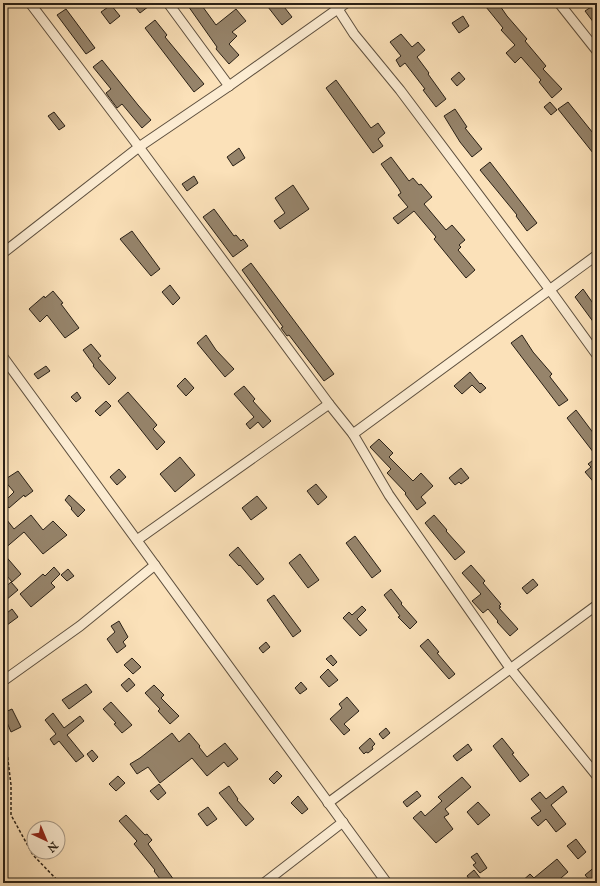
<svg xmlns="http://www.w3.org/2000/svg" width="600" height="886" font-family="'IM FELL English',serif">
<rect width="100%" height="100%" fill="#fbe1b9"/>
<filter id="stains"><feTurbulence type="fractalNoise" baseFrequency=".005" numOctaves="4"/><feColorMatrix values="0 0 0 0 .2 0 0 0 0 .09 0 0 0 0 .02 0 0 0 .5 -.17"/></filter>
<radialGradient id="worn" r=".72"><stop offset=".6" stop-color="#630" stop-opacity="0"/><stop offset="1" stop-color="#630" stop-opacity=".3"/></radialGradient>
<g fill="#96846b" stroke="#292016">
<path d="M132,3h21l-13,10z"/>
<path d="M186,3h14l16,22 20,-16 10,12 -14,11 5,4 -8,8 10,11 -10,9 -13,-15 1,-2z"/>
<path d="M273,3h8l11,14 -10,8 -14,-18z"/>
<path d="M492,3h6l9,13 20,23 -2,2 21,25 -3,3 19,20 -10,9 -13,-16 2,-2 -20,-23 -6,6 -9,-10 9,-8 -14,-15 2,-2 -17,-21z"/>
<path d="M597,3v24l-12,-16z"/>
<path d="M111,5l9,11 -10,8 -9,-12z"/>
<path d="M66,9l29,39 -9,6 -29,-39z"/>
<path d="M463,16l6,10 -10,7 -7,-10z"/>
<path d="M155,20l12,15 -2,2 39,47 -10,8 -49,-64z"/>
<path d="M401,34l11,13 6,-5 7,8 -8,7 12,16 -1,1 18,25 -10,8 -13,-17 2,-1 -20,-26 -5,4 -4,-7 5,-4 -11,-14z"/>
<path d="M102,60l36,45 13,15 -9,8 -20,-24 -5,4 -11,-15 5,-4 -18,-22z"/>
<path d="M459,72l6,7 -8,7 -6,-7z"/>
<path d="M336,80l35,48 7,-5 7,10 -7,6 5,7 -10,7 -47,-65z"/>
<path d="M550,102l7,8 -6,5 -7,-8z"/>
<path d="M568,102l29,36v20l-39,-49z"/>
<path d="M455,109l12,18 -2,1 17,21 -10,8 -12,-15 -16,-26z"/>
<path d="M54,112l11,14 -6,4 -11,-14z"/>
<path d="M239,148l6,10 -12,8 -6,-9z"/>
<path d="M391,157l18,24 4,-3 6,7 2,-1 11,13 -8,7 22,26 6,-5 13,15 -6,5 2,2 -3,3 17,20 -9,8 -32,-39 2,-2 -22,-26 -16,13 -5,-6 15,-11 -10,-12 3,-2 -2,-4 -18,-25z"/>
<path d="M490,162l47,61 -10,8 -11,-15 1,-1 -37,-45z"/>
<path d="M194,176l4,7 -11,8 -5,-7z"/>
<path d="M293,185l16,24 -29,20 -6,-8 11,-8 -10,-15z"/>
<path d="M214,209l20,27 2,-1 5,6 2,-2 5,7 -15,11 -30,-40z"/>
<path d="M132,231l28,38 -9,7 -31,-37z"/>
<path d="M251,263l83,111 -10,7 -35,-46 -2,1 -6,-8 2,-1 -41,-57z"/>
<path d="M170,285l10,13 -7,7 -11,-13z"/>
<path d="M583,289l14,20v18l-22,-30z"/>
<path d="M53,291l10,12 -2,1 18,24 -14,10 -18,-23 -7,7 -11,-13 15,-13 1,2z"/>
<path d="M206,335l10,15 18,19 -9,8 -28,-34z"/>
<path d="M522,335l11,17 19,22 -2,2v1l18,23 -9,6 -48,-63z"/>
<path d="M91,344l10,12 -3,2 18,20 -7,7 -16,-19 1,-1 -11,-15z"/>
<path d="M46,366l4,5 -12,8 -4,-5z"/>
<path d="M470,372l10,12 1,-1 5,5 -6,5 -8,-8 -10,9 -8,-8z"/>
<path d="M185,378l9,10 -8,8 -9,-10z"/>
<path d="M244,386l11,13 -2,2 18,20 -8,7 -5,-6 -8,7 -4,-5 8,-7 -20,-23z"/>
<path d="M77,392l4,6 -5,4 -5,-5z"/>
<path d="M128,392l29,33 -4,4 12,13 -8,8 -39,-49z"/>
<path d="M106,401l5,5 -11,10 -5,-5z"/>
<path d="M576,410l21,28v48l-12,-14 6,-5 -3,-3 9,-7 -30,-39z"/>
<path d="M379,439l14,14 -4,4 24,24 8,-8 12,13 -12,11 5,6 -9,7 -12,-16 1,-1 -19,-20 4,-4 -21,-22z"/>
<path d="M180,457l15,18 -20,17 -15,-18z"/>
<path d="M461,468l8,10 -8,6 -2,-2 -4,3 -6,-7z"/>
<path d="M119,469l7,8 -9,8 -7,-8z"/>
<path d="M18,471l15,20 -8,6 -1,-2 -15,13 -5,-6 10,-10 -10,-12z"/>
<path d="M316,484l11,13 -9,8 -11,-14z"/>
<path d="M69,495l16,15 -7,7 -7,-8 1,-1 -7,-8z"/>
<path d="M257,496l10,12 -16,12 -9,-12z"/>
<path d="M3,515l11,14 17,-14 12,15 10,-9 14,14 -24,19 -19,-22 -21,18v-10l5,-4 -5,-5z"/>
<path d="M434,515l13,15 -1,1 19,21 -10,8 -30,-37z"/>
<path d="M355,536l26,35 -9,7 -26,-35z"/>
<path d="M238,547l26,32 -7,6 -17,-20 -1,1 -10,-11z"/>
<path d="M3,553l18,21 -9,8 -9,-11z"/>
<path d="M300,554l19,26 -11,8 -19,-25z"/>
<path d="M471,565l14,16 -2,2 18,21 -2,2 2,1 -2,1 19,21 -8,7 -13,-14 1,-1 -10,-12 -5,4 -11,-12 9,-7 -19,-21z"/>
<path d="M54,567l6,7 -9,9 4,4 -24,20 -11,-13 23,-20 2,2z"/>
<path d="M68,569l6,7 -7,5 -6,-6z"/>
<path d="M533,579l5,6 -11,9 -5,-6z"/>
<path d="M11,582l7,8 -12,10 -3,-4v-7z"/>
<path d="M391,589l11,14 -1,1 16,18 -7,7 -12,-12 2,-1 -16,-21z"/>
<path d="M274,595l27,36 -8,6 -26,-37z"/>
<path d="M362,606l4,4 -9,9 10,11 -7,6 -17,-18 6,-6 3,3z"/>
<path d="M12,609l6,8 -15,11v-12z"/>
<path d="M119,621l9,16 -5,5 3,4 -9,7 -10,-14 8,-7 -4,-6z"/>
<path d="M428,639l11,13 -2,1 18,21 -6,5 -29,-33z"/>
<path d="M266,642l4,5 -7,6 -4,-5z"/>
<path d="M331,655l6,7 -4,4 -7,-7z"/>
<path d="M132,658l9,9 -8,7 -9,-9z"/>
<path d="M328,669l10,11 -9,7 -9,-10z"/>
<path d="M129,678l6,7 -8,7 -6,-7z"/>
<path d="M301,682l6,7 -7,5 -5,-6z"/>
<path d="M86,684l6,8 -23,17 -7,-9z"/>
<path d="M154,685l10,10 -3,3 18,18 -9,8 -12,-13 2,-2 -15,-16z"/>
<path d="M347,697l12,14 -15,13 6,6 -6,5 -14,-16 12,-11 -3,-4z"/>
<path d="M111,702l21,23 -10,8 -8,-9 2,-1 -13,-14z"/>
<path d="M12,709l9,18 -10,5 -8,-19z"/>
<path d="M53,713l11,15 16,-12 4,5 -17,14 17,21 -8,6 -17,-21 -5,4 -4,-6 6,-5 -11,-14z"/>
<path d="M386,728l4,5 -7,6 -4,-5z"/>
<path d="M172,733l7,9 10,-9 11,13 -1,1 8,10 18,-14 13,16 -10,8 -4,-5 -17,14 -15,-18 -32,25 -12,-16 -11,7 -7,-10 10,-6z"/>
<path d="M370,738l5,6 -3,3 1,2 -5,4 -2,-1 -2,2 -5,-6z"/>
<path d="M502,738l12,15 -2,1 17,21 -9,7 -27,-36z"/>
<path d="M468,744l4,6 -15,11 -4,-5z"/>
<path d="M92,750l6,7 -5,5 -6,-8z"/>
<path d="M277,771l5,5 -8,8 -5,-5z"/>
<path d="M118,776l7,7 -9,8 -7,-7z"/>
<path d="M462,777l9,10 -26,22 4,5 -5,3 9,12 -17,14 -23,-25 8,-7 4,5 17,-15 -4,-4z"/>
<path d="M159,784l7,9 -8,7 -8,-9z"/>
<path d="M229,786l9,13 -1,1 17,19 -8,7 -27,-33z"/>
<path d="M563,786l4,6 -16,13 15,19 -10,8 -10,-13 -8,7 -7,-8 10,-7 -10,-12 9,-7 6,7z"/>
<path d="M417,791l4,5 -14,11 -4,-5z"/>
<path d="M298,796l10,13 -6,5 -11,-11z"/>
<path d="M478,802l12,13 -12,10 -11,-13z"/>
<path d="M208,807l9,12 -10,7 -9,-12z"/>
<path d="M126,815l19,20 2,-1 5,6 -4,4 26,36 -5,3h-6l-9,-12 1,-1 -21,-26 3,-3 -18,-20z"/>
<path d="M576,839l10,13 -8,7 -11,-13z"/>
<path d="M477,853l10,15 -7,5 -7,-8 3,-2 -5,-6z"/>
<path d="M557,859l11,13 -13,11h-35l10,-9 4,4z"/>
<path d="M597,865v14l-5,4 -7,-8z"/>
<path d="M474,870l10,13h-12l-5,-7z"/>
</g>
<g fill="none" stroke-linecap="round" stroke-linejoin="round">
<g stroke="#5e503f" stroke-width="11">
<g id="minor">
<path d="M30,3l109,144 190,257 24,30 36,61 121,173 87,108"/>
<path d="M168,3l61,83"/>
<path d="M334,3l20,31 46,56 150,200 47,65"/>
<path d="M559,3l38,48"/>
<path d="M3,253l136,-106 90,-61 117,-83"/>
<path d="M3,357l384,526"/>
<path d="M353,434l244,-179"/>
<path d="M137,540l192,-136"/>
<path d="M3,681l77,-55 75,-61"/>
<path d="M328,803l269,-198"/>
<path d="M264,883l79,-61"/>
</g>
</g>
<path stroke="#292016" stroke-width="1.5" stroke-dasharray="3 2" stroke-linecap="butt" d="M3,738l3,6 5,41v30l22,40 27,28"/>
<use href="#minor" stroke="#fcecd2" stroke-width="9"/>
</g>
<rect width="600" height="886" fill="none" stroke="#fbe1b9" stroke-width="16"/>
<rect x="4" y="4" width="592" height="878" fill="none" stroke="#292016" stroke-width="2"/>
<rect x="8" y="8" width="584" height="870" fill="none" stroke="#292016"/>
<g transform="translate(46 840) rotate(136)"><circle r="19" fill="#fcecd2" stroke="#a89a87"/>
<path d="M0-3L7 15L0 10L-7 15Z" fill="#8f2418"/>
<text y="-6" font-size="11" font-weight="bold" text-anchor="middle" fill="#292016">N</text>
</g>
<rect width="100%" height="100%" filter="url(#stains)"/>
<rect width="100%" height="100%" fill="url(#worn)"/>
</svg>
